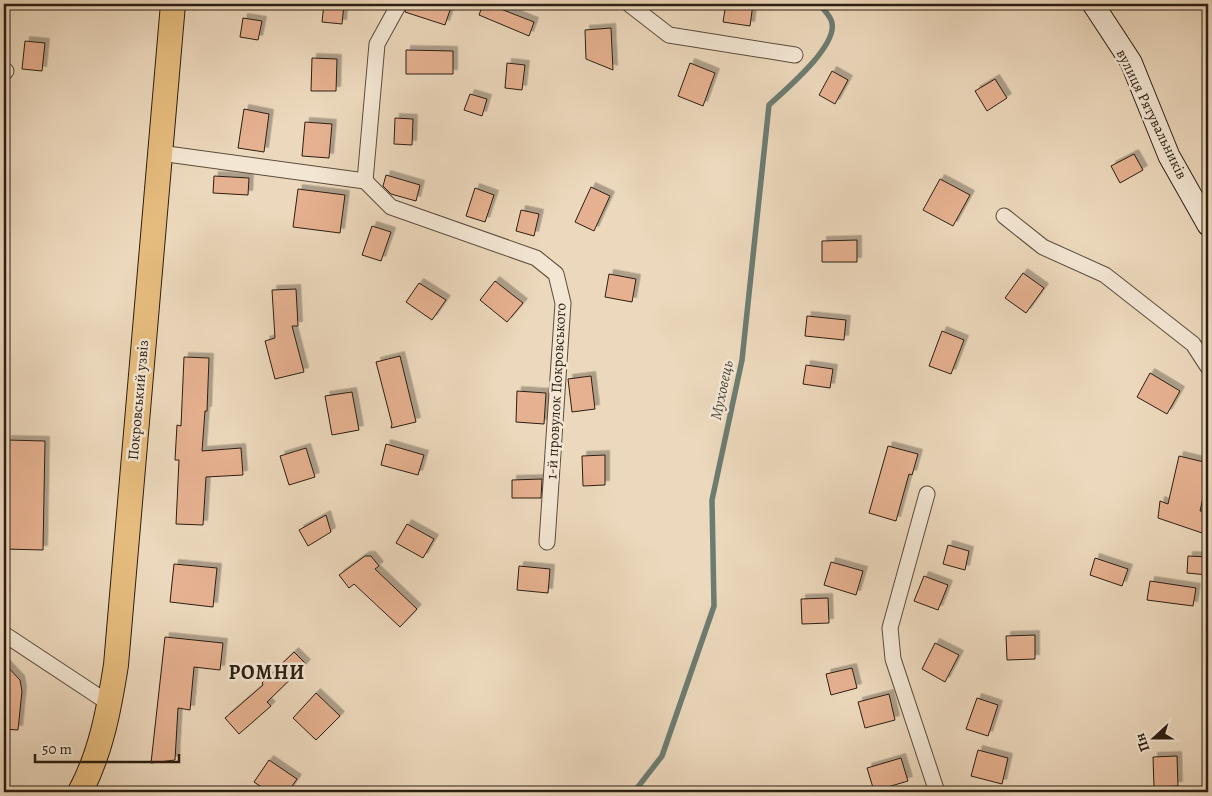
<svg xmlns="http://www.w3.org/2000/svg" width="1212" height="796" font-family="Alegreya,serif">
<defs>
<filter id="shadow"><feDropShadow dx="4.5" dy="-4.5" stdDeviation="0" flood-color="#0004"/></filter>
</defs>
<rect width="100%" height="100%" fill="#ecd8bc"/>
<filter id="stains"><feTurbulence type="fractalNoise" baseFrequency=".004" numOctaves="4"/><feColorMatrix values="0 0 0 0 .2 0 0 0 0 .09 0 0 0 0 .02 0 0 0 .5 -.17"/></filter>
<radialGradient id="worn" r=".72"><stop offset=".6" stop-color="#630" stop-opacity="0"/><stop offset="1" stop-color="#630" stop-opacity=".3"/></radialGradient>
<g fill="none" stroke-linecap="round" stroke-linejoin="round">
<path stroke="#6d7c71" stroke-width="5.5" d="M634,792l28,-36 52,-150 -2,-106 30,-140 27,-255c16,-15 68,-58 63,-82 -1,-7 -9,-14 -13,-19"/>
</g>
<g fill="#e6b190" stroke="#2c1e12" filter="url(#shadow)">
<path d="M324,4h20l-2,20 -20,-2z"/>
<path d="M408,4h44l-7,21 -40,-13z"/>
<path d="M483,4h5l46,18 -5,14 -50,-21z"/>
<path d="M726,4h27l-3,22 -27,-4z"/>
<path d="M243,18l19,3 -4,19 -18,-3z"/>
<path d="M611,28l2,42 -27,-11 -1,-29z"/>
<path d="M25,41l20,2 -3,28 -20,-2z"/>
<path d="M406,50l47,1v23h-47z"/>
<path d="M312,58l25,1 -1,32h-25z"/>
<path d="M507,63l18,2 -3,25 -17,-2z"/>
<path d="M690,63l25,10 -12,33 -25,-10z"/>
<path d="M832,71l16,9 -13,24 -16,-9z"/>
<path d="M995,79l12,19 -20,13 -12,-20z"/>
<path d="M470,94l17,5 -5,17 -18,-6z"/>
<path d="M244,109l25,5 -5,38 -26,-4z"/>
<path d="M395,118l18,1 -1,26 -18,-1z"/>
<path d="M305,122l27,2 -3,34 -27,-2z"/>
<path d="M1134,154l9,16 -23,13 -9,-17z"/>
<path d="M386,175l34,10 -4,16 -25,-7 -8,-8z"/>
<path d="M214,176l35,2 -1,17 -35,-2z"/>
<path d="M940,179l30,16 -17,31 -30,-16z"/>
<path d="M591,187l19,9 -16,35 -19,-9z"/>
<path d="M475,188l19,7 -9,27 -19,-6z"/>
<path d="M298,189l47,6 -5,38 -47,-6z"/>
<path d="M521,210l18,4 -5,22 -18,-5z"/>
<path d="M372,226l19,6 -10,29 -19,-6z"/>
<path d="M857,240v22h-35v-21z"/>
<path d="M1023,273l21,15 -18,25 -21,-15z"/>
<path d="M609,274l27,5 -4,23 -27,-5z"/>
<path d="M495,281l28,22 -16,19 -27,-22z"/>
<path d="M419,283l27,17 -14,20 -26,-18z"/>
<path d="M296,289l2,37h-6l12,46 -29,7 -10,-38 10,-3 -3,-48z"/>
<path d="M807,316l39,4 -2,20 -39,-4z"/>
<path d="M942,331l22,9 -13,34 -22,-8z"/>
<path d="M400,356l16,66 -25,6 1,-4 -16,-62z"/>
<path d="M184,357l25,1 -2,53h-2l-3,40 39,-3 2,27 -37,2 -3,48 -27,-1 3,-64h-4l2,-35 4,1z"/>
<path d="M806,365l27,4 -3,19 -27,-4z"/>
<path d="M1150,373l30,18 -13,23 -30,-17z"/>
<path d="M591,376l4,33 -23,3 -4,-33z"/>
<path d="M517,391l29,2 -2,31 -28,-2z"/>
<path d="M352,392l7,38 -27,5 -7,-39z"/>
<path d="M7,440l38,1 -2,109 -38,-1z"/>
<path d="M386,444l38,11 -6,20 -37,-10z"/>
<path d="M888,446l30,8 -6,21 -3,-1 -13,47 -27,-8z"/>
<path d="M306,448l9,29 -26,8 -9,-29z"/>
<path d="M605,455v30l-22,1 -1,-30z"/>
<path d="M1179,456l29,7v13l-8,35h8v24l-50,-17 2,-17 8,3z"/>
<path d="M542,479l-1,19h-29v-18z"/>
<path d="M326,515l5,17 -23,14 -9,-16z"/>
<path d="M407,524l27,15 -11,19 -27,-15z"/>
<path d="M948,545l21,6 -4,19 -22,-6z"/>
<path d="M365,556h6l8,10 -4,3 42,40 -17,18 -46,-43 -5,4 -10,-13z"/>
<path d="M1188,556l20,1v18l-21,-2z"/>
<path d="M1095,558l33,11 -6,17 -32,-11z"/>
<path d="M831,562l32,9 -7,24 -32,-10z"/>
<path d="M174,564l43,4 -4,39 -43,-5z"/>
<path d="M519,566l31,3 -2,24 -31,-3z"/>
<path d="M924,576l24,9 -10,25 -24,-9z"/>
<path d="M1150,581l46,7 -3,18 -46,-6z"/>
<path d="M828,598l1,25 -27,1 -1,-25z"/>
<path d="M1035,635v24l-28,1 -1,-24z"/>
<path d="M165,637l58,6 -3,27 -26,-3 -4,43 -12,-2 -3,52 -24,3z"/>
<path d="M935,643l24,12 -14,27 -23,-13z"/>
<path d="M294,652l12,12 -39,38 4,4 -32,28 -14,-16 38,-33 -1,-2z"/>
<path d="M4,663l16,17 2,11 -4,39 -14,-1z"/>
<path d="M852,668l5,20 -26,7 -5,-21z"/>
<path d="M316,693l24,23 -24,24 -23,-22z"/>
<path d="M889,694l6,26 -30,8 -7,-26z"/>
<path d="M977,698l21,7 -10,31 -22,-7z"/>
<path d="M978,750l30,8 -6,26 -31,-8z"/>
<path d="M1177,756l1,30 -24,1 -1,-30z"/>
<path d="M901,758l7,23 -34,10 -7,-23z"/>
<path d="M269,760l28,19 -9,13h-19l-15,-10z"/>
</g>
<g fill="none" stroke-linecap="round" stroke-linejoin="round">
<g stroke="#5c4c3c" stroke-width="17">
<g id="street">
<path d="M629,4l40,31 126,20"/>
<path d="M4,73l2,-2"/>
<path d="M160,153l205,28 26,26 145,51 20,16 7,29 -16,239"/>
<path d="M365,181l12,-137 22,-40"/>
<path d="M1004,216l39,31 62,28 88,69 15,23"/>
<path d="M927,494l-37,134 3,31 44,133"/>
<path d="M4,634l106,70"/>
</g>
</g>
<g stroke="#2c1e12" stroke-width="23">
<path id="secondary" d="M1093,4l38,58 38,94 39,69"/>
</g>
<g stroke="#2c1e12" stroke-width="26">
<path id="primary" d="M80,792c21,-39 29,-83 36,-127l57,-661"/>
</g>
<use href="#street" stroke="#f3e6d3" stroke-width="15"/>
<use href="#secondary" stroke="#f3e6d3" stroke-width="21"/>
<use href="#primary" stroke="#e6bc7e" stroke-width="24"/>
</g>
<g text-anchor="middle" stroke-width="5" stroke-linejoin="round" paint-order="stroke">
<g font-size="15" fill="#2c1e12" stroke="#f3e6d3">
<text transform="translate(1152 114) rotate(64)" y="5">вулиця Рятувальників</text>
<text transform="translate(556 391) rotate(-87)" y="5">1-й провулок Покровського</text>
<text transform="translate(138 400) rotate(-85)" y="5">Покровський узвіз</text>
</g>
<g font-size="16" font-style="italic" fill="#4d4d42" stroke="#f3e6d3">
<text transform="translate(721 390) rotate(-78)" y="6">Муховець</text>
</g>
<g font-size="20" font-weight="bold" letter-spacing="1" fill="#2c1e12" stroke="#f3e6d3">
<text x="267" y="679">РОМНИ</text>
</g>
</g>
<rect width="1212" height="796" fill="none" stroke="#ecd8bc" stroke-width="20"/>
<rect x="5" y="5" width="1202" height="786" fill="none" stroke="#2c1e12" stroke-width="2.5"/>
<rect x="10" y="10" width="1192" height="776" fill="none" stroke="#2c1e12"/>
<g transform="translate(1154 738) rotate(249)" stroke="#f3e6d3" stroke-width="4" paint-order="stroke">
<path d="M0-4L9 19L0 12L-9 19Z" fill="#2c1e12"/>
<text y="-8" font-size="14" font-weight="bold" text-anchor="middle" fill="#2c1e12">Пн</text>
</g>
<path d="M35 754v8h144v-8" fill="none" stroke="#2c1e12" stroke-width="2.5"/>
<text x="42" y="754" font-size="15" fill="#2c1e12" stroke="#f3e6d3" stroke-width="4" paint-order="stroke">50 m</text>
<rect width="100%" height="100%" filter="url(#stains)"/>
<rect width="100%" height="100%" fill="url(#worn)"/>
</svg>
